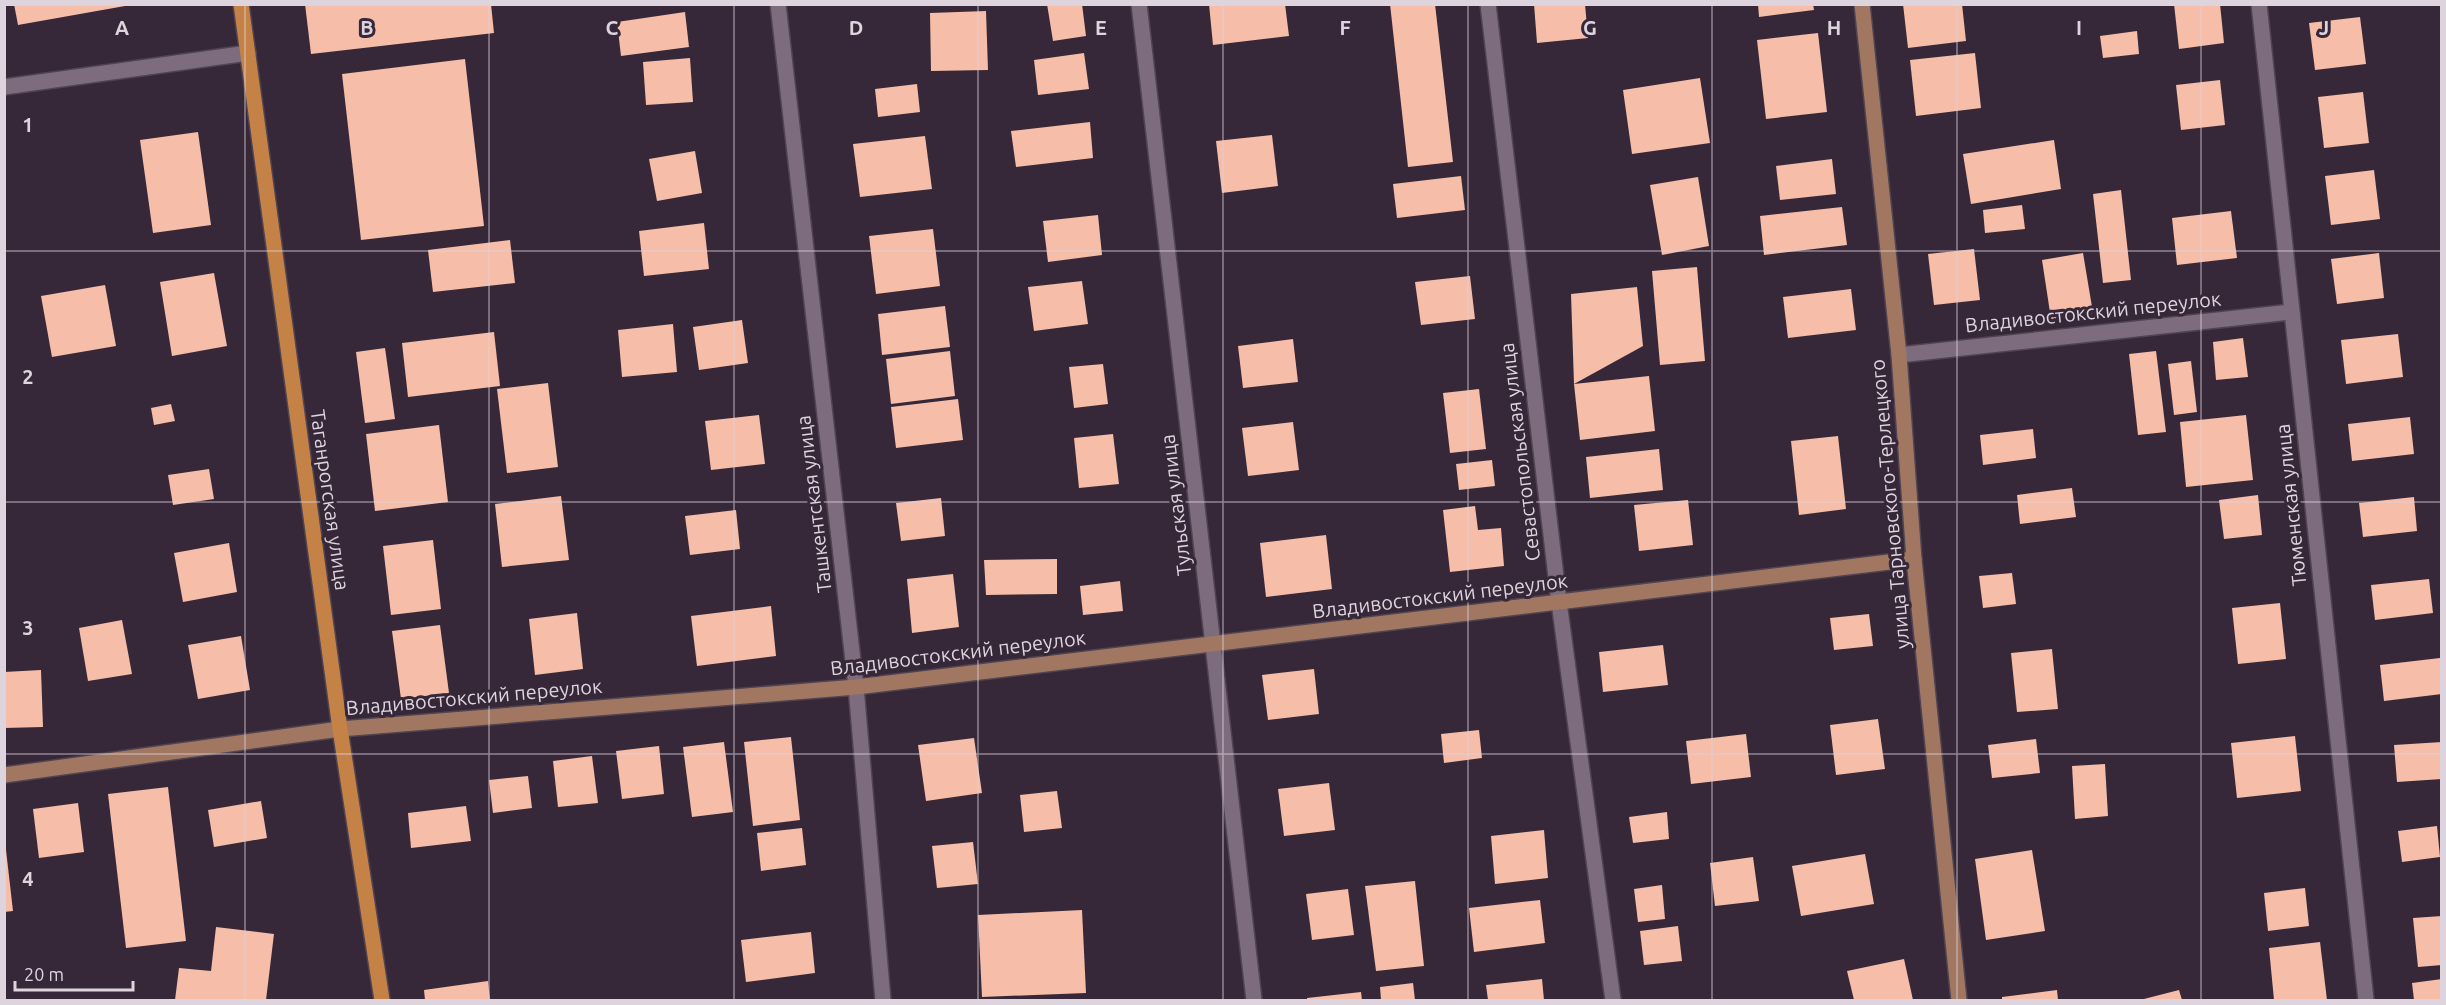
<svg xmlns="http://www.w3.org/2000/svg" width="2446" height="1005" font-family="Ubuntu,sans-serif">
<rect width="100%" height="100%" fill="#362838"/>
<g fill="#f6bda8">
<path d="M14,4h110l1,2 -107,19z"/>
<path d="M305,4h186l3,29 -183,21z"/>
<path d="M1047,4h35l4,32 -33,5z"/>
<path d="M1209,4h76l4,32 -76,9z"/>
<path d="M1390,4h45l18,158 -45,5z"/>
<path d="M1534,4h51l3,34 -51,5z"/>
<path d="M1758,4h55l1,6 -55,7z"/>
<path d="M1903,4h59l4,37 -58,7z"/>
<path d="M2174,4h46l4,39 -45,6z"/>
<path d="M986,11l2,59 -57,1 -1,-58z"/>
<path d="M685,12l4,35 -68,9 -4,-34z"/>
<path d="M2360,17l6,47 -51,6 -6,-47z"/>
<path d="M2137,31l2,23 -36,4 -3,-22z"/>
<path d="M1818,33l9,79 -61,7 -9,-79z"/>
<path d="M1084,53l5,36 -51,6 -4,-35z"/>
<path d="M1975,53l6,55 -65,8 -6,-56z"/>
<path d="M690,58l3,44 -47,3 -3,-43z"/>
<path d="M465,59l19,167 -123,14 -19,-166z"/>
<path d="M1700,78l10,65 -78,11 -9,-64z"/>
<path d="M2220,80l5,45 -44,5 -5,-45z"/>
<path d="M917,84l3,28 -42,5 -3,-28z"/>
<path d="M2363,92l6,51 -45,5 -6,-51z"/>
<path d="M1090,122l3,36 -77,9 -5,-36z"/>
<path d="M198,132l13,93 -58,8 -13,-93z"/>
<path d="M1272,135l6,51 -56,7 -6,-52z"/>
<path d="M925,136l7,53 -72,8 -7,-53z"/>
<path d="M2054,140l7,49 -90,15 -8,-50z"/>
<path d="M695,151l7,42 -45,8 -8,-42z"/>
<path d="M1832,159l4,35 -56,6 -4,-34z"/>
<path d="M2374,170l6,49 -49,6 -6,-49z"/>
<path d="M1461,176l4,34 -68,8 -4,-34z"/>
<path d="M1698,177l11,69 -47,9 -12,-70z"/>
<path d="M2121,190l10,90 -28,3 -10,-89z"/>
<path d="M2022,205l3,24 -40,4 -2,-23z"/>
<path d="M1842,207l5,38 -83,10 -4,-39z"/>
<path d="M2231,211l6,47 -60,7 -5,-47z"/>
<path d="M1098,215l4,40 -54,7 -5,-41z"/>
<path d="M704,223l5,46 -65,7 -5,-45z"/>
<path d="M933,229l7,57 -64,8 -7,-58z"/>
<path d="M510,240l5,43 -82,9 -5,-42z"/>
<path d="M1974,249l6,51 -46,5 -6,-51z"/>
<path d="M2083,253l10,60 -42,6 -9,-59z"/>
<path d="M2379,253l5,45 -47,6 -6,-45z"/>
<path d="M1697,267l8,94 -45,4 -8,-94z"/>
<path d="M214,273l13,73 -55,10 -12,-74z"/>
<path d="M1470,276l5,43 -54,6 -6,-43z"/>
<path d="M1082,281l6,43 -54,7 -6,-44z"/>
<path d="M105,285l11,61 -64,11 -11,-61z"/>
<path d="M1637,287l6,59 -69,38 -3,-90z"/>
<path d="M1851,289l5,41 -68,8 -5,-41z"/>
<path d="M945,306l5,41 -68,8 -4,-41z"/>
<path d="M742,320l6,43 -49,7 -6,-43z"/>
<path d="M673,324l4,48 -55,5 -4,-47z"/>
<path d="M494,332l6,54 -92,11 -6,-54z"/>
<path d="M2398,334l5,43 -57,7 -5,-44z"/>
<path d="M2243,338l5,39 -32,3 -3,-38z"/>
<path d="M1293,339l5,43 -55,6 -5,-42z"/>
<path d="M385,348l10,71 -30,4 -9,-71z"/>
<path d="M950,351l5,45 -64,8 -5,-45z"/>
<path d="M2156,351l10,81 -28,3 -9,-81z"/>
<path d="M2191,361l6,51 -23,3 -6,-51z"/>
<path d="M1103,364l5,40 -34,4 -5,-41z"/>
<path d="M1649,376l6,55 -75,9 -6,-56z"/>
<path d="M548,383l10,84 -51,6 -10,-84z"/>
<path d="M1479,389l7,60 -36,4 -7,-60z"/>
<path d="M958,399l5,41 -67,8 -5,-41z"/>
<path d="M171,404l4,17 -21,4 -3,-17z"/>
<path d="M759,415l6,49 -54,6 -6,-49z"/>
<path d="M2246,415l7,65 -67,7 -6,-65z"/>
<path d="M2410,417l4,37 -62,7 -4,-37z"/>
<path d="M1293,422l6,48 -51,6 -6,-48z"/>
<path d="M439,425l9,77 -73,9 -9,-77z"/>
<path d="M2033,429l3,29 -53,7 -3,-30z"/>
<path d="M1113,434l6,50 -40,4 -5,-50z"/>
<path d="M1838,436l8,73 -47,6 -8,-74z"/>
<path d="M1659,449l4,41 -73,8 -4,-41z"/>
<path d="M1492,460l3,26 -36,4 -3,-26z"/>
<path d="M209,469l5,30 -41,6 -5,-30z"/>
<path d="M2072,488l4,29 -56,7 -3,-29z"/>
<path d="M2258,495l4,40 -38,4 -5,-39z"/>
<path d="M561,496l8,64 -67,7 -7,-63z"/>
<path d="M2414,497l3,34 -54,6 -4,-34z"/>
<path d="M941,498l4,38 -44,5 -5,-38z"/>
<path d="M1688,500l5,45 -54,6 -5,-46z"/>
<path d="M1475,506l3,24 23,-2 3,38 -54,6 -7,-62z"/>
<path d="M736,510l4,39 -50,6 -5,-39z"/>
<path d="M1326,535l6,54 -66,8 -6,-54z"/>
<path d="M433,540l8,69 -50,6 -8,-69z"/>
<path d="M229,543l8,49 -54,10 -9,-49z"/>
<path d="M1057,559v35l-71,1 -2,-35z"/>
<path d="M2012,573l4,31 -33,4 -4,-32z"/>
<path d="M953,574l6,53 -47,6 -5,-54z"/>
<path d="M2429,579l4,34 -58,7 -4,-35z"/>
<path d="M1120,581l3,30 -40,4 -3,-29z"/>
<path d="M2280,603l6,56 -48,5 -6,-56z"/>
<path d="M771,606l5,50 -79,10 -6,-50z"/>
<path d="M577,613l6,56 -48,6 -6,-56z"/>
<path d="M1869,614l4,32 -39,4 -4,-32z"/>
<path d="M122,620l10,54 -44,7 -9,-53z"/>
<path d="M440,625l9,68 -48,6 -9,-68z"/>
<path d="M241,636l9,54 -52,9 -10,-54z"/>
<path d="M1663,645l5,40 -65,7 -4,-40z"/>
<path d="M2052,649l6,60 -41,3 -6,-59z"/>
<path d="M2440,658l2,36 -58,7 -4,-36z"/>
<path d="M1314,669l5,45 -51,6 -6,-45z"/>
<path d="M41,670l2,57 -39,1v-56z"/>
<path d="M1878,719l7,50 -49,6 -6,-50z"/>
<path d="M1479,730l3,28 -38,5 -3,-29z"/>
<path d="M1746,734l5,43 -60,7 -5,-43z"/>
<path d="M2295,736l6,55 -64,7 -6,-55z"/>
<path d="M791,737l9,83 -47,6 -9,-84z"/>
<path d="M974,738l8,55 -56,8 -8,-56z"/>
<path d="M2036,739l4,34 -48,5 -4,-33z"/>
<path d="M724,742l9,70 -41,5 -9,-70z"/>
<path d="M2442,742v37l-45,3 -3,-37z"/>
<path d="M659,746l5,48 -42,5 -6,-48z"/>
<path d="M592,756l6,47 -40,4 -5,-46z"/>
<path d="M2105,764l3,52 -33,3 -3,-53z"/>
<path d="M528,776l4,32 -39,5 -4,-33z"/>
<path d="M1329,783l6,47 -51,6 -6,-47z"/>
<path d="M168,787l18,154 -60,7 -18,-154z"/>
<path d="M1057,791l5,37 -38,4 -4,-37z"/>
<path d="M261,801l6,37 -53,9 -6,-37z"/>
<path d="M78,803l6,49 -45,6 -6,-49z"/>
<path d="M466,806l5,35 -60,7 -3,-35z"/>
<path d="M1667,812l2,27 -36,4 -4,-26z"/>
<path d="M2437,826l3,31 -38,5 -4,-31z"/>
<path d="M802,828l4,37 -45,6 -4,-38z"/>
<path d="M1544,830l4,48 -53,6 -4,-48z"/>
<path d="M973,842l5,42 -41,4 -5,-42z"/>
<path d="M6,850l7,61 -9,1v-61z"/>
<path d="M2032,850l13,81 -59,9 -11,-81z"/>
<path d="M1865,854l9,50 -73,12 -9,-50z"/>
<path d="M1753,857l6,44 -44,5 -5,-43z"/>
<path d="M1415,881l9,85 -48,5 -11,-85z"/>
<path d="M1662,885l3,34 -27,3 -4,-33z"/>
<path d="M2305,888l4,38 -41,5 -4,-38z"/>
<path d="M1348,889l6,46 -42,5 -6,-46z"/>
<path d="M1540,900l5,43 -71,9 -5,-44z"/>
<path d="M1082,910l4,83 -104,4 -4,-82z"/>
<path d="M2442,916v49l-24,2 -5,-49z"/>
<path d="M1678,926l4,35 -38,4 -4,-34z"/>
<path d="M216,927l58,7 -8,66h-91l4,-32 32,3z"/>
<path d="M811,932l4,41 -69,9 -5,-42z"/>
<path d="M2320,942l7,58h-53l-5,-52z"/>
<path d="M1904,959l9,41h-59l-7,-29z"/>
<path d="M1542,979l2,21h-56l-2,-15z"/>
<path d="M2442,979v21h-28l-2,-17z"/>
<path d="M488,981l2,19h-65l-1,-10z"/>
<path d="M1413,983l2,17h-34l-1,-13z"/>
<path d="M2057,990l1,10h-56v-3z"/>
<path d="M2179,990l3,10h-42z"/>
<path d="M1361,992l1,8h-55v-2z"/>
</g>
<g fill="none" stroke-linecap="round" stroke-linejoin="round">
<g stroke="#504451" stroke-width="18">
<g id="street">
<path d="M778,4l78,683 27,313"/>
<path d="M1139,4l115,996"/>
<path d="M1488,4l71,598 54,398"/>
<path d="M2259,4l107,996"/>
<path d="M4,87l244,-34"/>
<path d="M1899,355l392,-43"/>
</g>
</g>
<g stroke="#504451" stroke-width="18">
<g id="secondary">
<path d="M1862,4l37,351 15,204 45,441"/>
<path d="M4,775l336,-46 516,-42 1058,-128"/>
</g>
</g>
<g stroke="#504451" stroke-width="18">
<path id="primary" d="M241,4l99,725 42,271"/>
</g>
<use href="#street" stroke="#7d6c7e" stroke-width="15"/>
<use href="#secondary" stroke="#a17762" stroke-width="15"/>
<use href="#primary" stroke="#c58246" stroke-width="15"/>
</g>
<path fill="none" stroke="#ddd4de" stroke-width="1.5" stroke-opacity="0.55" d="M245,4v996M489,4v996M734,4v996M978,4v996M1223,4v996M1468,4v996M1712,4v996M1957,4v996M2201,4v996M4,251h2438M4,502h2438M4,754h2438"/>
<g text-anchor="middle" stroke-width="6" stroke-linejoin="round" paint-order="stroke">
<g font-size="20" fill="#ddd4de" stroke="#362838">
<text transform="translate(2093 312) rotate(-6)" y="7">Владивостокский переулок</text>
<text transform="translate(1520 452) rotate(-97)" y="7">Севастопольская улица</text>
<text transform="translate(330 500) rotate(82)" y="7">Таганрогская улица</text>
<text transform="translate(814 504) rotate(-97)" y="7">Ташкентская улица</text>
<text transform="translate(1890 504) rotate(-95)" y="7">улица Тарновского-Терлецкого</text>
<text transform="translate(1176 505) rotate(-97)" y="7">Тульская улица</text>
<text transform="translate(2291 505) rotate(-96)" y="7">Тюменская улица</text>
<text transform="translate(1440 596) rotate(-7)" y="7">Владивостокский переулок</text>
<text transform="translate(958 653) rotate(-7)" y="7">Владивостокский переулок</text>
<text transform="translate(474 697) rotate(-5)" y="7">Владивостокский переулок</text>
</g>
</g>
<g font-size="20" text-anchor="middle" font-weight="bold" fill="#ddd4de" stroke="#362838" stroke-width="6" stroke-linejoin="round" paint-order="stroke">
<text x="122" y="35">A</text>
<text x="367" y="35">B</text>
<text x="612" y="35">C</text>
<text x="856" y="35">D</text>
<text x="1101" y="35">E</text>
<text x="1345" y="35">F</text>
<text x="1590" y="35">G</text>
<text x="1834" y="35">H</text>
<text x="2079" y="35">I</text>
<text x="2324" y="35">J</text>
<text x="28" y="132">1</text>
<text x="28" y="384">2</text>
<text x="28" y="635">3</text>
<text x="28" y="886">4</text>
</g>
<rect width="2446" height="1005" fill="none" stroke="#ddd4de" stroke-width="12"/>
<path d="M15 981v9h118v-9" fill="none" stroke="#ddd4de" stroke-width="3"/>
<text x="24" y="981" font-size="18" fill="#ddd4de" stroke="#362838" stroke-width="4.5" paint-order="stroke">20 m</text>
</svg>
